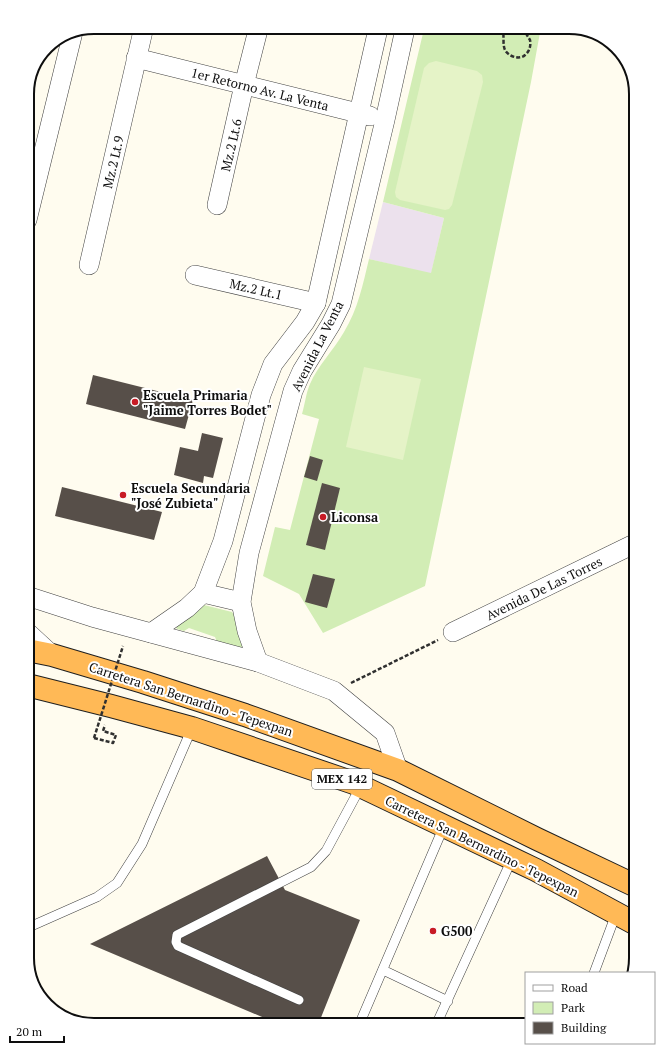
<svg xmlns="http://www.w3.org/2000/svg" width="663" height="1052" font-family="'PT Serif',serif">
<rect width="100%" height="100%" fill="#fffcef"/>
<path fill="#ece1ed" d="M383,202l61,16 -13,56 -62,-15z"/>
<g fill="#d2edb5">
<path d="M541,27l-10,55 -106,504 -102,47 -24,-39 -36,-18 12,-49 15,3 29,-111 -17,-5c3,-10 4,-21 8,-30 8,-19 24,-34 34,-52 14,-23 19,-48 25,-73l62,14 13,-55 -61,-16 41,-173z"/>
<path d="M204,605l28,7 3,4 9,34 -27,-8 -2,-5 -26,-9 -5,3 -7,-2 -1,-3z"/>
</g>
<g fill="#e5f3c7">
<path d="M436,61l41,10 5,4 1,7 -31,123 -3,4 -4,1 -45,-10 -4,-3 -1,-5 29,-124 5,-5z"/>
<path d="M364,367l57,12 -18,81 -57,-13z"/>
</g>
<g fill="#574f49">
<path d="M93,375l100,25 -8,29 -99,-25z"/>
<path d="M202,433l21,5 -10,40 -9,-2 -1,7 -29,-8 6,-28 18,4z"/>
<path d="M310,456l13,4 -6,21 -13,-4z"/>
<path d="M322,483l18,5 -15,62 -19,-5z"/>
<path d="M62,487l100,25 -8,28 -99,-24z"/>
<path d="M313,574l22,5 -8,29 -22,-6z"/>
<path d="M267,856l18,34 75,30 -42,105h-37l-191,-81z"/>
</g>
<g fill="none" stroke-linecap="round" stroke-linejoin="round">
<g stroke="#414141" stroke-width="10">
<g id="service">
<path d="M27,928l70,-31 20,-14 25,-39 50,-116"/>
<path d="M383,970l65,31"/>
<path d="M594,973l22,-59"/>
<path d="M299,1000l-121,-54 -2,-4 1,-7 134,-68 15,-16 35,-65"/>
<path d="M359,1025l85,-199"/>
<path d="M436,1025l76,-166"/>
</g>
</g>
<g stroke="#414141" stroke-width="20">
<g id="minor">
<path d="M136,58l234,58"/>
<path d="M217,205l27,-120 14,-55"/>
<path d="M27,220l46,-188"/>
<path d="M89,265l54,-234"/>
<path d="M195,275l121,28"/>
<path d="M203,593l38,9"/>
<path d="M27,596l65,21 166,45 76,29 51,42 13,37"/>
<path d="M27,632l25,23"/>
<path d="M453,632l183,-89"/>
<path d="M151,633l36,-25 16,-15 20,-52 38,-146 12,-31 32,-42 11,-19 62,-274"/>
<path d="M258,662l-11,-31 -6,-29 8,-49 44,-162 9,-20 29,-47 10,-20 44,-184 20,-91"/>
</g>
</g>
<g stroke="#1f1f1f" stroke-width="24">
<g id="trunk">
<path d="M27,650l25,5 91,27 102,33 153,55 139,69 99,47"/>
<path d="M27,685l84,21 81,22 162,55 182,87 100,54"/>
</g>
</g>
<g stroke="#303030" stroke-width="2.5" stroke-dasharray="4 2" stroke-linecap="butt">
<path d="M502,28c3,7 0,15 3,22 4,7 15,10 20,5 5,-4 6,-10 5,-15l-5,-8 -2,-4"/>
<path d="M351,683l87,-43"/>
<path d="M94,738l19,5 3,-8 -13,-4 2,-6"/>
</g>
<use href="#service" stroke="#fff" stroke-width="9"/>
<use href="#minor" stroke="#fff" stroke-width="19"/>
<use href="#trunk" stroke="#ffb956" stroke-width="22"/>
<path stroke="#303030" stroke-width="2.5" stroke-dasharray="4 2" stroke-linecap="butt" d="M94,738l29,-92"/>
</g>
<g fill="#c81b25" stroke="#fff" stroke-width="1.5">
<circle cx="135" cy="402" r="4"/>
<circle cx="123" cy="495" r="4"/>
<circle cx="323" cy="517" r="4"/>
<circle cx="433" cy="931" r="4"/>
</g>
<g text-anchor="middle" stroke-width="4" stroke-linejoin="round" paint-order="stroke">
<rect fill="#fff" stroke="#565656" stroke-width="1" x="312" y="769" width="60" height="20" rx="3"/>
<g font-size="12" font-weight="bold" fill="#0e0e0e">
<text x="342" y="783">MEX 142</text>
</g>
<g font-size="13" fill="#0e0e0e" stroke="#fff">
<text transform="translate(260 89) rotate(14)" y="5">1er Retorno Av. La Venta</text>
<text transform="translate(231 145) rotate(-77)" y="5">Mz.2 Lt.6</text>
<text transform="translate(113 162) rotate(-77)" y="5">Mz.2 Lt.9</text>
<text transform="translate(256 289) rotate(13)" y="5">Mz.2 Lt.1</text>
<text transform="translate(317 346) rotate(-63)" y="5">Avenida La Venta</text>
<text transform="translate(544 588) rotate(-26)" y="5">Avenida De Las Torres</text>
<text transform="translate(191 699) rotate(18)" y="5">Carretera San Bernardino - Tepexpan</text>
<text transform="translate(482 846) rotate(26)" y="5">Carretera San Bernardino - Tepexpan</text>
</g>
<g font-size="13" font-weight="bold" fill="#0e0e0e" stroke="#fff" text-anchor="start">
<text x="143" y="400">Escuela Primaria<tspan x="143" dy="15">"Jaime Torres Bodet"</tspan></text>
<text x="131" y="493">Escuela Secundaria<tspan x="131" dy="15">"José Zubieta"</tspan></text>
<text x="331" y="522">Liconsa</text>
<text x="441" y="936">G500</text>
</g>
</g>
<path d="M0 0H663V1052H0ZM94 34H569A60 60 0 0 1 629 94V958A60 60 0 0 1 569 1018H94A60 60 0 0 1 34 958V94A60 60 0 0 1 94 34Z" fill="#fff" fill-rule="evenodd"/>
<path fill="none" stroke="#0e0e0e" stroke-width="2" d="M94 34H569A60 60 0 0 1 629 94V958A60 60 0 0 1 569 1018H94A60 60 0 0 1 34 958V94A60 60 0 0 1 94 34Z"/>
<rect x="525" y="972" width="130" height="72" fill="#ffffff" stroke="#9f9f9f"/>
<rect x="533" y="985" width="20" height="6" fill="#ffffff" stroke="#9f9f9f"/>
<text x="561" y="992" font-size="12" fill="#0e0e0e">Road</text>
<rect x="533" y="1002" width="20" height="12" fill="#d2edb5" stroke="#9f9f9f"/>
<text x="561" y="1012" font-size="12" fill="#0e0e0e">Park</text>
<rect x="533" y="1022" width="20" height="12" fill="#574f49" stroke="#9f9f9f"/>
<text x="561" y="1032" font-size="12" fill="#0e0e0e">Building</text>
<path d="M10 1036v6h54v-6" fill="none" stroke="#0e0e0e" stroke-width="2"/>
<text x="16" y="1036" font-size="12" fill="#0e0e0e" stroke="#ffffff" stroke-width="3" paint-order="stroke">20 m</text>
</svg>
